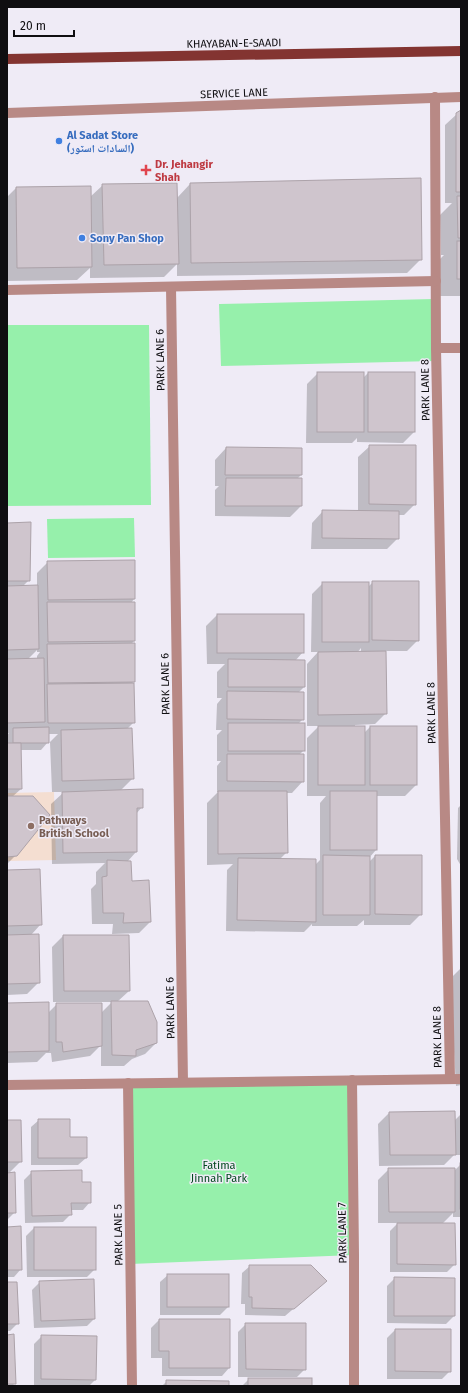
<svg xmlns="http://www.w3.org/2000/svg" width="468" height="1393" font-family="'Fira Sans','Noto Naskh Arabic',sans-serif">
<rect width="100%" height="100%" fill="#efebf6"/>
<path fill="#f4ded1" d="M54,792l2,68 -49,1v-68z"/>
<g fill="#96f0ab">
<path d="M434,299l1,62 -214,5 -2,-62z"/>
<path d="M7,325h142l2,180 -144,1z"/>
<path d="M134,518l1,39 -87,1 -1,-39z"/>
<path d="M352,1080l2,175 -224,9 -2,-181z"/>
</g>
<g fill="#0003" fill-rule="evenodd">
<path d="M461,111v185h-21v-37l4,-4h-3l-1,-40 12,-12h-7v-78l12,-11z"/>
<path d="M190,184l231,75 -14,14 -230,3v-12l-13,13 -74,1v-10l-13,12 -70,1v-84l9,-9 74,9 13,-12 74,13z"/>
<path d="M318,373l45,5 5,-5 46,59 -11,11 -46,-1v-4l-5,5h-46l1,-59z"/>
<path d="M370,446l45,58 -11,11h-6v23l-11,11h-76l1,-26 11,-12 35,1v-55z"/>
<path d="M226,448l75,1v26l-4,4 4,27 -11,11 -75,-1v-26l4,-4h-4v-26z"/>
<path d="M7,524l22,56 -6,6h14v-13l11,-11 86,37 -3,4 3,38 -3,3 3,37 -3,3 3,38 -7,7 6,49 -13,13 22,16 -6,7v38l-9,10 4,20 19,40 -11,11 -27,1 1,-10h-21l-1,-35 5,-5v-12l9,-9 -53,1 -1,-60 13,-12h-12l-2,-50 8,-8h-10v8l-7,8h-21l1,39 -9,8 4,58 -9,9v-129l2,-2h-2zM37,650v2h3l-3,4v3l-10,1z"/>
<path d="M373,582l45,58 -11,11h-22l1,62 -11,11 -20,1v2l9,6 6,-6h46v58l-11,11h-29v54l-7,8v4l6,-6 46,58 -11,11h-46v-5l-7,6h-45v-2l-8,8 -78,-1 1,-61 6,-6 -26,1v-62l11,-11h-1v-26l4,-5h-4v-26l5,-5h-6l1,-26 5,-6h-5v-26l8,-8h-18l-1,-38 11,-11h86v37l-8,9 9,26 -6,6 5,26 -5,5 6,26 -5,5 4,26 -11,12h-6l1,59 -8,8 36,5 5,-5v-57l6,-7h-19v-58l12,-12h-12v-62l11,-12h-7l1,-58 11,-11 45,4zM361,648v5h-4z"/>
<path d="M461,805v61l-4,-7 1,-51z"/>
<path d="M7,871l34,53 -10,11 8,47 -12,12 -20,1z"/>
<path d="M63,936l66,55 -12,11 39,41 -11,11 -13,5 -8,7h-23v-21l-11,11 -38,6 -1,-9h-5l-9,9 -30,1v-59l41,9 9,-9 44,9 11,-11h-59l-1,-55z"/>
<path d="M461,968v117l-5,1 -6,-107z"/>
<path d="M389,1113l65,8 7,-7v41h-5v-2l-12,12 -65,1 -1,-42z"/>
<path d="M39,1120l47,38 -8,7h-47v-38z"/>
<path d="M7,1121l14,40 -13,13 7,38 -8,8z"/>
<path d="M461,1164v53h-8v-4l-11,11 13,40 -8,8h-57v-41l8,-8h-20v-43l11,-11 65,2z"/>
<path d="M32,1172l49,11 9,19 -7,8h-13l1,4 -8,8 -38,1 -1,-43z"/>
<path d="M7,1228l14,41 -7,8h-7z"/>
<path d="M34,1228l61,41 -8,8h-60l-1,-41z"/>
<path d="M250,1266l76,15 -41,35 -40,-1v-11h-4l1,-31z"/>
<path d="M168,1275h60v32l-8,8h-60v-33z"/>
<path d="M395,1278l59,38 -8,8 -59,-1v-37z"/>
<path d="M40,1282l54,37 -7,7 -53,2 -2,-38z"/>
<path d="M7,1283l11,40 -8,8h-3z"/>
<path d="M159,1320l70,48 -7,8h-60v-18h-11v-30z"/>
<path d="M246,1324l59,45 -8,8h-59v-45z"/>
<path d="M395,1330l55,41 -8,8h-55v-41z"/>
<path d="M7,1336l8,47 -3,3h-5z"/>
<path d="M42,1336l54,43 -7,7h-55v-42z"/>
<path d="M249,1379l62,7h-69z"/>
<path d="M167,1381l61,5h-66z"/>
</g>
<g fill="#cfc5cd" stroke="#aca2a9">
<path d="M461,110v82h-5v-79z"/>
<path d="M421,178l1,82 -231,3 -1,-80z"/>
<path d="M177,183l2,81 -75,1 -2,-81z"/>
<path d="M91,186l1,81 -75,1 -1,-81z"/>
<path d="M457,196h4v42h-3z"/>
<rect x="457" y="241" width="4" height="38"/>
<rect x="317" y="372" width="47" height="60"/>
<rect x="368" y="372" width="47" height="60"/>
<path d="M369,445h47v60l-47,-1z"/>
<path d="M226,447l76,1v27h-77z"/>
<path d="M226,478h76v28h-77z"/>
<path d="M322,510l77,1v28l-77,-1z"/>
<path d="M31,522l-1,59h-23v-58z"/>
<path d="M135,560v39l-87,1 -1,-39z"/>
<path d="M372,581h47v60l-47,-1z"/>
<rect x="322" y="582" width="47" height="60"/>
<path d="M38,585l1,64 -32,1v-64z"/>
<path d="M47,602h88v39l-87,1z"/>
<rect x="217" y="614" width="87" height="39"/>
<path d="M135,643v39l-87,1 -1,-39z"/>
<path d="M386,651l1,63 -69,1v-63z"/>
<path d="M44,658l1,64 -38,1v-64z"/>
<path d="M228,659l77,1v27h-77z"/>
<path d="M134,683l1,40h-87l-1,-39z"/>
<path d="M227,691l77,1v28l-77,-1z"/>
<rect x="228" y="723" width="77" height="28"/>
<rect x="318" y="726" width="47" height="59"/>
<rect x="370" y="726" width="47" height="59"/>
<path d="M49,727v16h-36v-15z"/>
<path d="M132,728l2,51 -72,2 -1,-51z"/>
<path d="M7,743h14l1,46h-15z"/>
<path d="M227,754h77v28l-77,-1z"/>
<path d="M143,789v19h-6v44l-74,1 -1,-61z"/>
<path d="M218,791h69l1,62 -70,1z"/>
<rect x="330" y="791" width="47" height="59"/>
<path d="M7,796h26l17,19 -33,41 -10,1z"/>
<path d="M323,855l47,1v59h-47z"/>
<path d="M375,855h47v60l-47,-1z"/>
<path d="M238,858l78,1v63l-79,-2z"/>
<path d="M107,860l24,1 1,20 17,-1 2,42 -28,1 1,-10h-21l-1,-36 5,-1z"/>
<path d="M40,869l2,56 -35,1v-56z"/>
<path d="M39,934l1,49 -33,1v-49z"/>
<path d="M63,935h66l1,56h-66z"/>
<path d="M111,1001h37l9,21v21l-21,7v6l-24,-1z"/>
<path d="M49,1002v49l-42,1v-49z"/>
<path d="M56,1003h46v43l-39,6 -1,-10h-6z"/>
<path d="M455,1111l1,44h-66l-1,-43z"/>
<path d="M38,1119h32v18h17v21h-49z"/>
<path d="M7,1120h14l1,42h-15z"/>
<rect x="460" y="1163" width="1" height="46"/>
<path d="M388,1168h67v44h-66z"/>
<path d="M82,1170v12h9v21h-20l1,12 -40,1 -1,-45z"/>
<path d="M15,1172l1,41h-9v-40z"/>
<path d="M397,1223h58l1,42 -59,-1z"/>
<path d="M21,1226l1,44h-15v-43z"/>
<rect x="34" y="1227" width="62" height="43"/>
<path d="M249,1265h62l16,16 -33,28 -42,-1v-11h-3z"/>
<rect x="167" y="1274" width="62" height="33"/>
<path d="M394,1277l61,1v38h-61z"/>
<path d="M94,1279l1,40 -54,2 -2,-40z"/>
<path d="M7,1282h10l2,42h-12z"/>
<path d="M159,1319h71v49h-61v-17h-10z"/>
<path d="M245,1323h61v47l-60,-1z"/>
<path d="M395,1329h56v43l-56,-1z"/>
<path d="M14,1334l2,50h-9v-49z"/>
<path d="M41,1335l56,1 -1,44 -55,-1z"/>
<rect x="248" y="1378" width="64" height="8"/>
<path d="M166,1380l63,1v5h-63z"/>
</g>
<g fill="none" stroke-linecap="round" stroke-linejoin="round">
<path stroke="#b88985" stroke-width="10" d="M7,113l454,-16"/>
<g stroke="#b88985" stroke-width="10">
<path d="M435,97l1,251 14,731"/>
<path d="M171,287l12,795"/>
<path d="M7,290l429,-9"/>
<path d="M436,348h25"/>
<path d="M352,1080l2,175v131"/>
<path d="M128,1083l4,303"/>
<path d="M7,1085l454,-6"/>
</g>
<path stroke="#833431" stroke-width="10" d="M7,59l454,-8"/>
</g>
<g fill="#3f7fe0" stroke="#efebf6" stroke-width="1.5">
<circle cx="59" cy="141" r="4"/>
<circle cx="82" cy="238" r="4"/>
</g>
<path fill="#e0444e" stroke="#efebf6" stroke-width="1.5" d="M144 164h4v4h4v4h-4v4h-4v-4h-4v-4h4z"/>
<circle fill="#8d6e63" stroke="#efebf6" stroke-width="1.5" cx="31" cy="826" r="4"/>
<g text-anchor="middle" stroke-width="3" stroke-linejoin="round" paint-order="stroke">
<g font-size="11" fill="#0f0e11" stroke="#efebf6">
<text transform="translate(234 43) rotate(-1)" y="4">KHAYABAN-E-SAADI</text>
<text transform="translate(234 93) rotate(-2)" y="4">SERVICE LANE</text>
<text transform="translate(160 360) rotate(-91)" y="4">PARK LANE 6</text>
<text transform="translate(425 390) rotate(-91)" y="4">PARK LANE 8</text>
<text transform="translate(165 684) rotate(-91)" y="4">PARK LANE 6</text>
<text transform="translate(431 713) rotate(-91)" y="4">PARK LANE 8</text>
<text transform="translate(170 1008) rotate(-91)" y="4">PARK LANE 6</text>
<text transform="translate(437 1037) rotate(-91)" y="4">PARK LANE 8</text>
<text transform="translate(342 1233) rotate(-91)" y="4">PARK LANE 7</text>
<text transform="translate(118 1235) rotate(-91)" y="4">PARK LANE 5</text>
</g>
<g font-size="11" font-weight="bold" fill="#366cbe" stroke="#efebf6" text-anchor="start">
<text x="67" y="139">Al Sadat Store<tspan x="67" dy="13">(السادات اسٽور)</tspan></text>
<text x="90" y="242">Sony Pan Shop</text>
</g>
<g font-size="11" font-weight="bold" fill="#be3a42" stroke="#efebf6" text-anchor="start">
<text x="155" y="168">Dr. Jehangir<tspan x="155" dy="13">Shah</tspan></text>
</g>
<g font-size="11" font-weight="bold" fill="#785e54" stroke="#efebf6" text-anchor="start">
<text x="39" y="824">Pathways<tspan x="39" dy="13">British School</tspan></text>
</g>
<g font-size="11" fill="#00471d" stroke="#efebf6">
<text x="219" y="1169">Fatima<tspan x="219" dy="13">Jinnah Park</tspan></text>
</g>
</g>
<rect width="468" height="1393" fill="none" stroke="#0f0e11" stroke-width="16"/>
<path d="M14 30v6h60v-6" fill="none" stroke="#0f0e11" stroke-width="2"/>
<text x="20" y="30" font-size="12" fill="#0f0e11" stroke="#efebf6" stroke-width="3" paint-order="stroke">20 m</text>
</svg>
